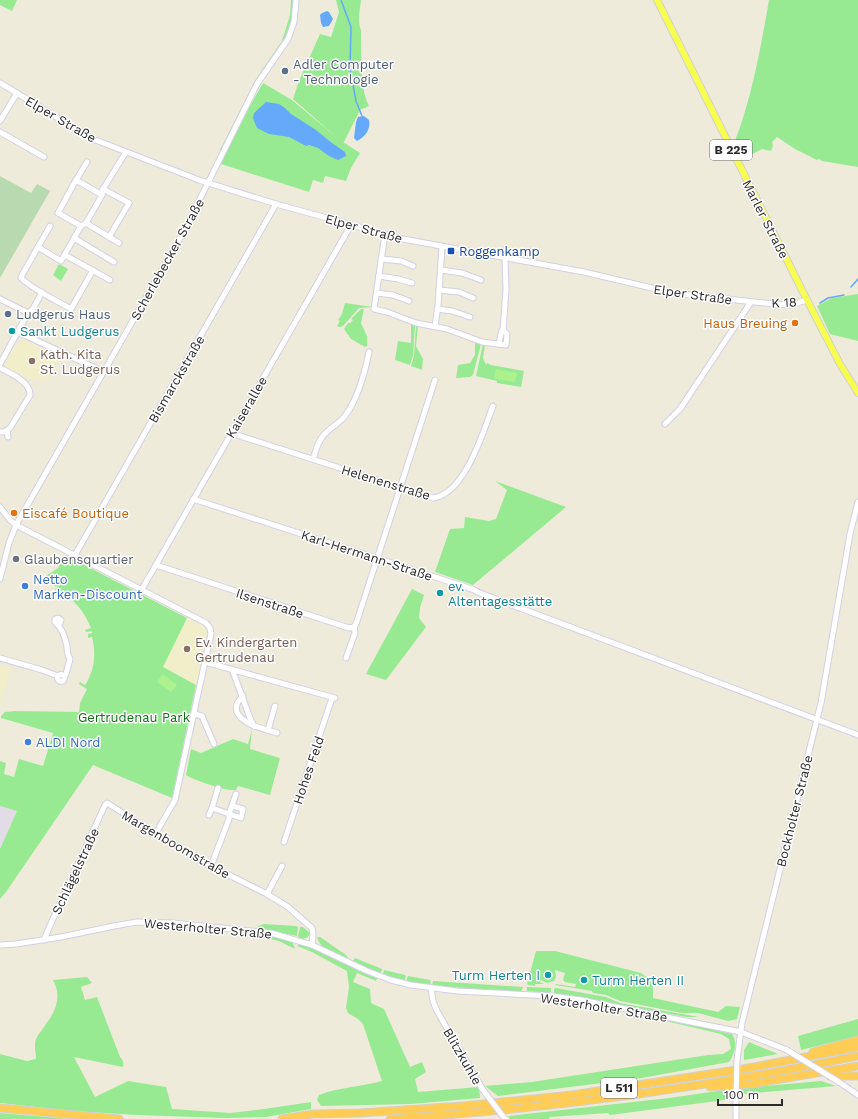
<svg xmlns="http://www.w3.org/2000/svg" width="858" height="1119" font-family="'Work Sans',sans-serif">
<rect width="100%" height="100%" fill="#eeebdb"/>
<path fill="#e2dce6" d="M0,806l17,5 -17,38z"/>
<g fill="#f1efc9">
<path d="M23,339l37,17 -11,24 -2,-2 -2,4 -10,-4 -2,3 -29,-15 12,-21 1,-1 3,1z"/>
<path d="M187,618l19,10 1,3 -11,54 -34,-18z"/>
<path d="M0,665l11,3 -9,31 -2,3z"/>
</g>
<g fill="#98ea92">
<path d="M0,0h17l-5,11 -12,-6z"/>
<path d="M291,0h3l-1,17 -5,17 -28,43 -38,74 -2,-1 36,-71 26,-38 8,-26z"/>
<path d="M336,0h25c-1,10 -4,21 0,30 1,23 -2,56 8,76l-9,4 -16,32h-1l17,11 -9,15 -5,13 -21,-5 -2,7 -10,-3 -4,12 -88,-28 17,-37 25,-44 29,17 43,36 -42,-37 6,-18 21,-47 11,3 8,-25z"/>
<path d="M769,0h89v167l-36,-6 -3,-2 -2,1 -22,-11 -18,-12 -5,5 1,4 -2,5 -9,-2 -19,10 -8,-18c17,-44 26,-95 34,-141z"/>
<path d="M59,264l9,5 -7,12 -8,-6z"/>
<path d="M858,294v47l-28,-7 -13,-28 15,-8z"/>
<path d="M345,303l28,4 -14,1 -16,18 -3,1 -3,-1 3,-5 -2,-1 4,-6z"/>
<path d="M361,309h3l-3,14 6,13v10l-2,1 -14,-8 -7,-10 4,-6h2l3,-3 -2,-1z"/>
<path d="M411,322l4,3 -2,30 -3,10 -15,-5 3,-19 13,2z"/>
<path d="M416,325h2l-2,21 7,13 -1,11 -11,-4 3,-10z"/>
<path d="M475,340l6,4 -8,31 -3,2 -14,1 2,-13 12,-2 5,-8z"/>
<path d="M483,344h2l-2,14 3,7 1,-2 4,2 33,6 -3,16 -24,-4v-2l-21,-5z"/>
<path d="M495,481l71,26 -93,78 -38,-13 15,-43 14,-1 1,-11 24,4 7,-2 11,-29z"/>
<path d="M65,555l122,63 -24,49 33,18 -24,113 -79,-33 -87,127 -6,7v-50l17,-38 -17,-5v-45l6,2 -2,11 10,3 5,-18 24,7 10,-33 -52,-15v-2l4,-4 10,-1 64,1 1,-9 7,-14 -8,-5 1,-2 5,3 1,-1c9,-16 10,-31 6,-47l-4,1v-4l4,-1v-2l-5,1 -2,-1v-1l6,-2c-7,-17 -16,-28 -32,-37l-2,5 -2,-2h-2l3,-6 4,2 1,-1 -20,-10 17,-11z"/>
<path d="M412,589l12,6 -4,13 -1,10 7,9 -40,53 -20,-6z"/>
<path d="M252,729l-2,20 30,9 -10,37 -32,-9 -2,4c-8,2 -43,-10 -50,-15l5,-26 10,4 32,-14 15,5z"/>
<path d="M264,924l32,2 2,1 -1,9 -39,-8v-2z"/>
<path d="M300,927h3l7,6 -2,4 -5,2 -5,-2z"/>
<path d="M245,932l27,3 20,6 3,8 -16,-8 -34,-7z"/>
<path d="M317,937h3l26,18 3,4 -26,-12 -4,-5z"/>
<path d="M301,943l29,12 47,23 -1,3 -19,-8 -4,9 17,7 1,14 13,6 26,58 12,-5 4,10 -11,7 3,13 61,-5 1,11 -69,6 -90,2 -4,-6 2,-5c20,-8 42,-8 63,-14l-19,-57 -5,-5 -10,-6 -2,-5 3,-21 -2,-16 -35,-19 -15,-6z"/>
<path d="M536,951h19l86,22c13,9 12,9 12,25l65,14 8,-6 14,1 -3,12 -9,2 -30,-8h-16l-62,-12 -14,-6 -13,-2 -1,-2 -37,-6 1,-1 19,3 1,-3 -11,-2 -2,-2 2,-7 -10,-3 1,7 -2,4 -7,2 -6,-3 -1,2 4,2h-9v2l-7,-1 -1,-1z"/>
<path d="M355,958l27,11v1l-2,4 -25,-11 -2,-2z"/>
<path d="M384,970l21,5 1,2 -2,4 -21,-6z"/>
<path d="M408,976l22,4 1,5 -24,-3 -1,-1z"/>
<path d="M87,977l5,6 -11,4 4,13 12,-3 23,60c3,3 4,5 3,10l-49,-10 21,40 33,-16 38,6 6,22 58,4 34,-4 47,-7v7l-45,8 -40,1 -90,-3 -64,-4 -72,-8v-49l27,7 9,-2c0,-7 -3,-15 1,-22 2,-4 6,-8 9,-13 10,-13 16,-29 7,-44z"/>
<path d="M433,981l90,6 -2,5 -88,-6 -1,-1z"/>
<path d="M527,987l24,1v4l-3,1 -21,-2z"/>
<path d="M556,988l50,9 14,6 79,14h-12l-131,-23 -2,-2v-3z"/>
<path d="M653,1016l79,18c6,9 3,19 -3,28l-87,16 -144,18 -13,-10 47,-4 176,-27 15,-1 8,-5 -2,-10 -8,-5 -68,-16z"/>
<path d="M858,1019v17l-57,14 -3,-14z"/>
<path d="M749,1042l29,12 -34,6v-10z"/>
<path d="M821,1081l15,5 -94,8v-6z"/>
<path d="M731,1089l1,10 -122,16 -2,-2 -58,4 -1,2h-39l-2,-3 161,-18z"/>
<path d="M0,1113l59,5 8,1h-67z"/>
</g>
<path fill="#b9dab0" d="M0,176l31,17 6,-9 13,7 -50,87z"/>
<g fill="#acf28d">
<path d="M496,369l21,4 -2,9 -21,-3z"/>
<path d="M163,674l14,11 -6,7 -14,-10z"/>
</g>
<g fill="#64a9fa">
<path d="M327,11l2,1 4,7 -4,7 -6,1 -2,-4 -1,-8 2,-2z"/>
<path d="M266,102l13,2 6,4 6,6 25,16 16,13 13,9 1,4 -8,4 -9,-4 -11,-8 -9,-3 -3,1 -17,-9 -20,-3 -12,-6 -4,-10 1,-5z"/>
<path d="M364,116l5,4c2,9 -4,17 -12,21l-3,-3 2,-16 2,-5z"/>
</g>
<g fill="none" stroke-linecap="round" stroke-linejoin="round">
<g stroke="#64a9fa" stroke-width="1.5">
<path d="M341,0l10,27 -1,42 6,32 6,15"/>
<path d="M851,287l7,-8"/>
<path d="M820,303l8,-5 16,-3"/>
</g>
<g stroke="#d2d0e5" stroke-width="7">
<g id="minor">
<path d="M0,83l93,56 106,41 77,24 127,35 181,33 89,21 101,11 16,1 17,-5"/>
<path d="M0,121l17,-28"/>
<path d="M0,132l44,25"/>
<path d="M76,180l11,-18"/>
<path d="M103,189l26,14 -20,34"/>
<path d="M86,223l33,20"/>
<path d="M50,226l-28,49 -1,3c14,13 33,21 50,31l22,-39"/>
<path d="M81,226l-23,-13 18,-33 26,15"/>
<path d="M385,234l-11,75 13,3 29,11 31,6 35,13 24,3 1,-11 -4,-4 3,-40 -1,-32"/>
<path d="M74,238l40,24"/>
<path d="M38,247l23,14 20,-35 5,-3 16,-28 1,-6 23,-37"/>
<path d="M65,255l45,25"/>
<path d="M381,259l20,2 12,5"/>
<path d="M441,270l21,3 19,7"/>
<path d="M379,276l19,3 14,4"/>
<path d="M439,290l20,2 14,6"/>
<path d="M377,293l16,2 16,6"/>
<path d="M0,299l28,14"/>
<path d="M437,309l15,2 18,6"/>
<path d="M435,326l3,-20 4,-59"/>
<path d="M18,332l86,40"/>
<path d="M499,344l2,-11 2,-3"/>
<path d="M0,364l28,-51 5,-4 9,-17"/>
<path d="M0,368c10,5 31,14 30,27l-20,33 -6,4h-4"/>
<path d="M665,424l15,-15 71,-107"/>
<path d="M7,431l1,6"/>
<path d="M231,433l202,65c32,-4 50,-66 60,-92"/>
<path d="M313,459c3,-8 4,-16 10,-23 6,-8 16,-12 22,-20 12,-16 20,-44 24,-64"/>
<path d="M193,499l279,90 8,4 378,142"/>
<path d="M0,507l10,13 6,5 190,98 4,5 1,6 -36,166 -19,33"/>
<path d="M75,555l201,-351"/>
<path d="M156,565l190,62 4,1 4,-1"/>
<path d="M0,579l9,-36 7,-18 167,-292 74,-149 31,-45 6,-17 2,-22"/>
<path d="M142,589l209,-364"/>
<path d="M58,624l2,-1 1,-3 -3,-2 -3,1v3c6,5 10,15 12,24 0,5 0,8 3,13l-4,15 -2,2"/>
<path d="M354,627l2,-3 79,-244"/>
<path d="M0,658l42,12 16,6"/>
<path d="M346,658l9,-25 -1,-6"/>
<path d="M205,662l130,36"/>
<path d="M232,669l18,49 4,8 23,7"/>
<circle cx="61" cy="678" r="3.5"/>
<path d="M243,696c-15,14 -2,24 11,30"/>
<path d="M194,714l8,2 12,28"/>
<path d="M268,730l7,-24"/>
<path d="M218,788l-6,20 29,10 2,-9 -11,-3"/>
<path d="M209,815l3,-7"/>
<path d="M284,842l48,-144"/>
<path d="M211,866l18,-47v-5l7,-20"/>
<path d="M267,894l15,-28"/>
<path d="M44,940l8,-19 53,-116 2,-2 88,55 72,36 21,13 24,21 1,6 -1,11"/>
<path d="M0,945l16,-1 45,-7 53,-11 23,-4 36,1 98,10 41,12 55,26 24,9 20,5 46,6 95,5 29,4 160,32 46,18"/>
<path d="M431,988l2,13 4,10 46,79"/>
<path d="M737,1060l5,-37 79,-320 29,-169 8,-32"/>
<path d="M839,1082l19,13"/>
<path d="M736,1119v-23"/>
</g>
</g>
<g stroke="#d0d0d0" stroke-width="8">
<path id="major" d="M657,0l150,300 33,64 18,29"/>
</g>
<g stroke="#d0d0d0" stroke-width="9">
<g id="highway">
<path d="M813,1052l45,-12"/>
<path d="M830,1076h28"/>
<path d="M710,1087l42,-3 106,-18"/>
<path d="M0,1108l119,11"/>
<path d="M282,1119l31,-5 47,-1 103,-7 109,-11 171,-26 115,-22"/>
<path d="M390,1119c157,-10 314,-31 468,-63"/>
</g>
</g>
<use href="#minor" stroke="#fff" stroke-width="5"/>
<use href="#major" stroke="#f8fe50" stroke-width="6"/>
<use href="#highway" stroke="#ffcd55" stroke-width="7"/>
<g stroke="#d2d0e5" stroke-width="7" stroke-linecap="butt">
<g id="minor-bridge">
<path d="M787,1050l52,32"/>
<path d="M483,1090l22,29"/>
<path d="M736,1096l1,-36"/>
</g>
</g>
<use href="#minor-bridge" stroke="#fff" stroke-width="5"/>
</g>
<g fill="#5c6f8a" stroke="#fff" stroke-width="1.5">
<circle cx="285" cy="71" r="4"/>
<circle cx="8" cy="314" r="4"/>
</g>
<rect fill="#1a4fb4" stroke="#fff" stroke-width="1.5" x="447" y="247" width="8" height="8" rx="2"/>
<g fill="#e8710a" stroke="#fff" stroke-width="1.5">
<circle cx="795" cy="323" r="4"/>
<circle cx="14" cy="513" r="4"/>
</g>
<g fill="#0f9aa8" stroke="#fff" stroke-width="1.5">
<circle cx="12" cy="331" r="4"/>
<circle cx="440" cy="593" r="4"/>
<circle cx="548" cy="975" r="4"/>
<circle cx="584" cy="980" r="4"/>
</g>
<g fill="#8d6e63" stroke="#fff" stroke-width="1.5">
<circle cx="32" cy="361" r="4"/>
<circle cx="187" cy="649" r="4"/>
</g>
<circle fill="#6b7280" stroke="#fff" stroke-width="1.5" cx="16" cy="559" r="4"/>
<g fill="#3f7fe0" stroke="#fff" stroke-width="1.5">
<circle cx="25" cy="586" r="4"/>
<circle cx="28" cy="742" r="4"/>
</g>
<g text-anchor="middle" stroke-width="3" stroke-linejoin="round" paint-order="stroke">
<g fill="#fff" stroke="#6b6b6b" stroke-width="1">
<rect x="710" y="140" width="42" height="20" rx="3"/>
<rect x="601" y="1078" width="36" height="20" rx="3"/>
</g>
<g font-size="12" font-weight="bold" fill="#2b2b2b">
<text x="731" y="154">B 225</text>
<text x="619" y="1092">L 511</text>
</g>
<g font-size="13" fill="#4e5e75" stroke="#fff" text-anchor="start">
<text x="293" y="69">Adler Computer<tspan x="293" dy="15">- Technologie</tspan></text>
<text x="16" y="319">Ludgerus Haus</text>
</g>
<g font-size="13" fill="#2b2b2b" stroke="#fff">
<text transform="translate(61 119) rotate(30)" y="5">Elper Straße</text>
<text transform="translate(766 219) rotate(63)" y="5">Marler Straße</text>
<text transform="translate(364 228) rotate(15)" y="5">Elper Straße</text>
<text transform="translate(167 259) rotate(-61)" y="5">Scherlebecker Straße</text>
<text transform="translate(693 294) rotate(8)" y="5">Elper Straße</text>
<text transform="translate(784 302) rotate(-3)" y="5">K 18</text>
<text transform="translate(176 379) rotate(-60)" y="5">Bismarckstraße</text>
<text transform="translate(246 407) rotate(-60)" y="5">Kaiserallee</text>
<text transform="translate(386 482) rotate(17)" y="5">Helenenstraße</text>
<text transform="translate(367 555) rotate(18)" y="5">Karl-Hermann-Straße</text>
<text transform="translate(270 603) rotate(18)" y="5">Ilsenstraße</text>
<text transform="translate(308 770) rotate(-71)" y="5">Hohes Feld</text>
<text transform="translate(794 811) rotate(-76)" y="5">Bockholter Straße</text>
<text transform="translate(176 844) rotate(30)" y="5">Margenboomstraße</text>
<text transform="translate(75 871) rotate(-65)" y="5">Schlägelstraße</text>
<text transform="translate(208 928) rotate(5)" y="5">Westerholter Straße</text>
<text transform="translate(604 1007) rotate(9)" y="5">Westerholter Straße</text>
<text transform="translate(463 1056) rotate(60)" y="5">Blitzkuhle</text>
</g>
<g font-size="13" fill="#164399" stroke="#fff" text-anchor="start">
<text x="459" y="256">Roggenkamp</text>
</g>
<g font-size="13" fill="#c56008" stroke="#fff" text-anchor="end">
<text x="787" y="328">Haus Breuing</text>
<text x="22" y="518" text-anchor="start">Eiscafé Boutique</text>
</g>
<g font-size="13" fill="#0d838f" stroke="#fff" text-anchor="start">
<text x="20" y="336">Sankt Ludgerus</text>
<text x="448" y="591">ev.<tspan x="448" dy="15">Altentagesstätte</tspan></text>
<text x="540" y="980" text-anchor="end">Turm Herten I</text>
<text x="592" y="985">Turm Herten II</text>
</g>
<g font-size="13" fill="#785e54" stroke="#fff" text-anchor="start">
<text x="40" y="359">Kath. Kita<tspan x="40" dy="15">St. Ludgerus</tspan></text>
<text x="195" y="647">Ev. Kindergarten<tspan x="195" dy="15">Gertrudenau</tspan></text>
</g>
<g font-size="13" fill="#5b616d" stroke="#fff" text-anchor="start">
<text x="24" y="564">Glaubensquartier</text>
</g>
<g font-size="13" fill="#366cbe" stroke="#fff" text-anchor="start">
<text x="33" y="584">Netto<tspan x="33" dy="15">Marken-Discount</tspan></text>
<text x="36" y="747">ALDI Nord</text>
</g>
<g font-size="13" fill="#136f19" stroke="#fff">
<text x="134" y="722">Gertrudenau Park</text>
</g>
</g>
<path d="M718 1099v6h64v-6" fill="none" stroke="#2b2b2b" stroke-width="2"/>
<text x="724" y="1099" font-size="12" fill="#2b2b2b" stroke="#ffffff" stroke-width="3" paint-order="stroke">100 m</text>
</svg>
